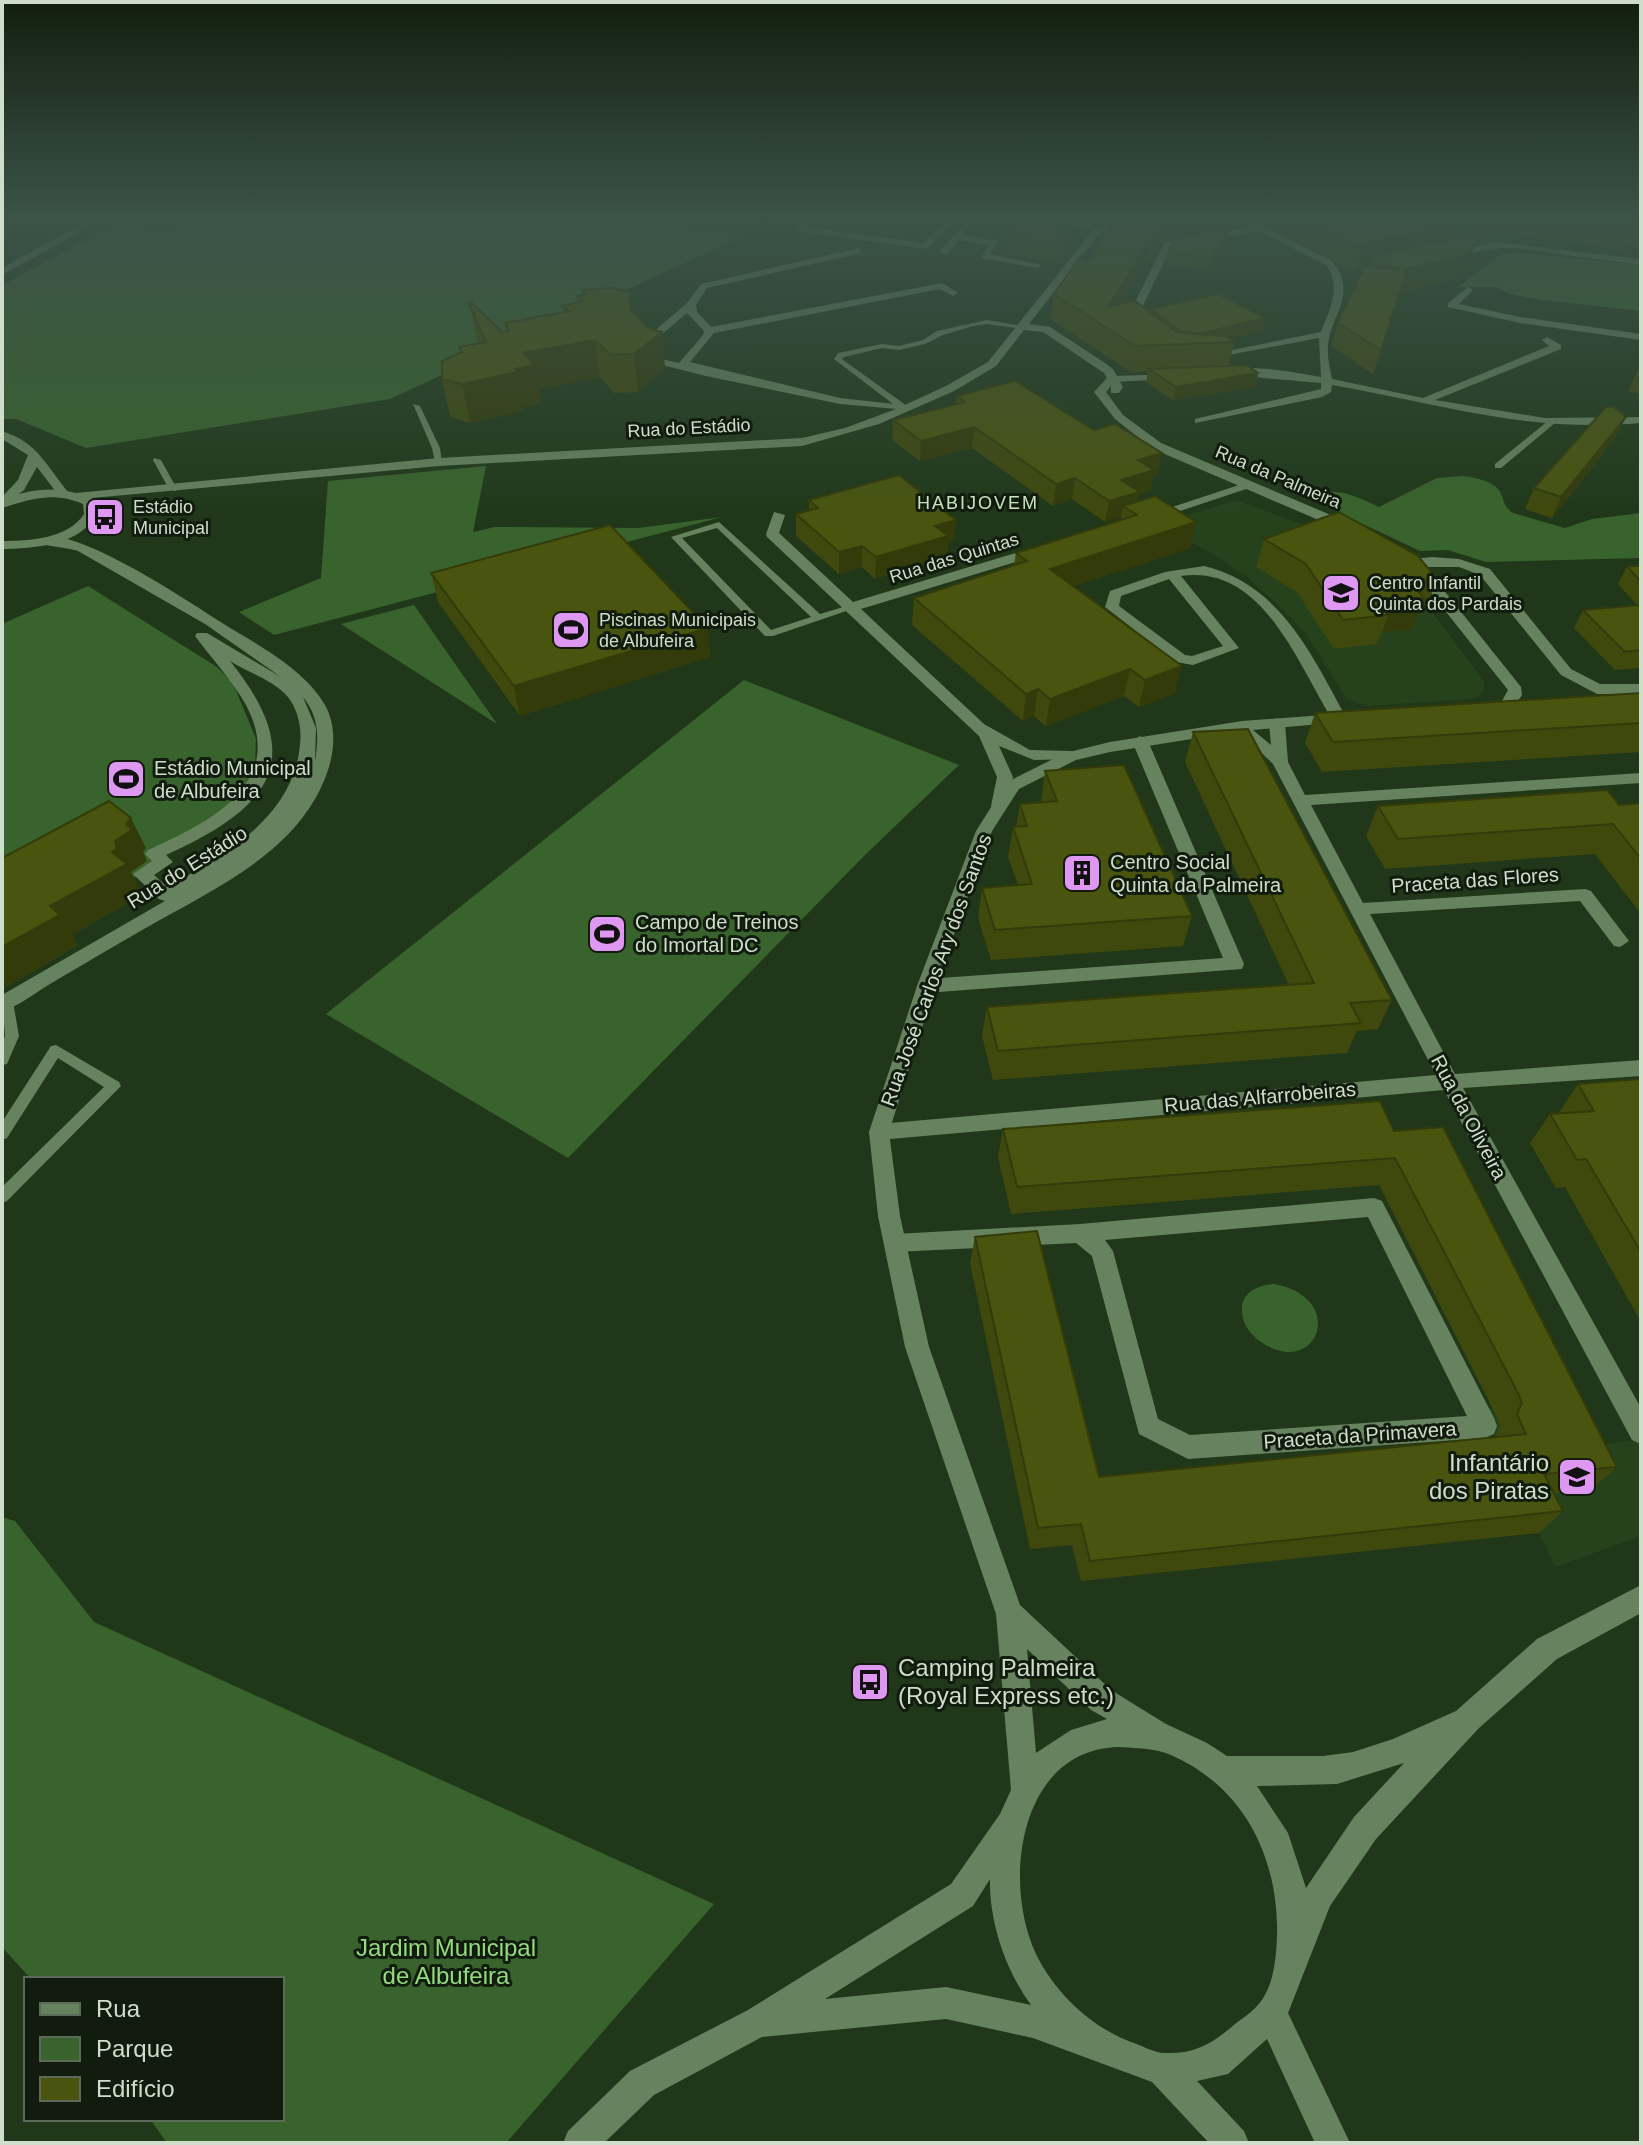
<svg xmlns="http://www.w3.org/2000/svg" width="1643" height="2145" font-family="Arial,sans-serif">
<rect width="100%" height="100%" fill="#203819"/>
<g fill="#25421d">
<path d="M1236,500l100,37 71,42 77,102v8l-4,7 -10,3 -102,7 -21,-7 -42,-67 -25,-25 -33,-30 -35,-24 -57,-28z"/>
<path d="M1549,1403l22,46 70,-10v97l-86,31 -73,-158z"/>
</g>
<g fill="#39632c">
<path d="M219,217h435l-3,2 92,17 -353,163 -304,49 -70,-29h-14v-134l116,-61 50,5z"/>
<path d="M1525,253l116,12v46l-99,-11 -33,-6 -13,-7h-38l43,-33z"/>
<path d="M486,466l-13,66 22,-5 144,1 83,-11 -448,118 -35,-23 82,-34 7,-97z"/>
<path d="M1464,476c11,2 26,4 34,13 7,9 4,17 15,24l52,15 27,-9 49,-6v45l-155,4 -38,-12 -28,1 -106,-50c18,-19 44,-3 65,6l58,-29z"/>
<path d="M88,586l129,81 16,16 23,56 -1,26 -10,28 -29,26 -61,34 9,9 -35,19 14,13 -73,42 8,9 -76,44v-365z"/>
<path d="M414,605l83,119 -156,-100z"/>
<path d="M744,680l215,85 -93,89 -298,304 -242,-144z"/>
<path d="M1274,1284c74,13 44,96 -13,58 -8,-6 -16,-14 -18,-24 -6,-23 12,-33 31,-34z"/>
<path d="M2,1517l13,4 79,101 620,282 -208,239h-339l-17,-24h132v-140h-251l-29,-32z"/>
</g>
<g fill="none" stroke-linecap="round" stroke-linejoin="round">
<g fill="#67825f" fill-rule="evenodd">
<path d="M987,320l41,7 -4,2 -37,-5 -14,2 -30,9 -18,9 -26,6 -17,-2 -38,9 -2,2 4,3 61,44v4h-6l-67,-51 4,-6 44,-9 17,2 24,-6 14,-9z"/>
<path d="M413,404l7,2 20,42 2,16 -7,-2 -3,-14z"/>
<path d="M1548,421l7,2 -54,45h-6v-4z"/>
<path d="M154,458l7,2 16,29 -1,2 -7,-2 -16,-29z"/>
<path d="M719,522l101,92 33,-10 5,3 -85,29h-8l-94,-99zM717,528l94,89 -40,13 -89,-92z"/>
<path d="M6,997l7,5 6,34 -12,28 -5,1v-21l3,-8 -3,-38z"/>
<path d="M56,1045l63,37 2,4 -114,115 -5,2v-16l102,-100 -46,-29 -51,80 -5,2v-18l49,-76z"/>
</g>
<g fill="#67825f" fill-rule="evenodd">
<path d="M88,217h9l-10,11 -85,47v-7l79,-44z"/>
<path d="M810,217h9l-11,10 116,16 25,-26h9l-32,32 -128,-18v-4z"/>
<path d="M970,217h8l-15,18 35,6 -8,13 52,11 -5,3 -56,-10 8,-13 -30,-5 -12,14h-6v-4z"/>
<path d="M1028,217h19l61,11 -5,3z"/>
<path d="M1235,217h10l87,44c27,35 -1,50 -4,85 -1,11 2,22 4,33l91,19 126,-52 -7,-6 5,-3 14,8v4l-126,51 110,18 96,-1v6c-115,10 -199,-19 -309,-38l-1,7 -9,5 -127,26v-4l126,-30v-6l-91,-8 -5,-3c16,-10 75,1 96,5l-2,-39 -112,21 -5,-3 119,-24c9,-24 21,-44 5,-67l-67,-34 -88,16 -34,71 8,7 -9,2 -9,-8 37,-76 87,-16z"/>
<path d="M1495,242l146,17v6l-126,-17h-20l-47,9 -5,-3z"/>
<path d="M859,248l3,5 -155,35 -11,17 1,7 14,15 231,-44 16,10 -5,3 -13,-7 -226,44 -24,29 150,36 64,7 4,1v4l-68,-6 -134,-28 -52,-13 -17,-17 50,-43 14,-19zM687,313l17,18 -1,4 -24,28 -17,-4 -14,-13z"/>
<path d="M1468,287l5,3 -14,14 61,13 121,17v6l-121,-17 -72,-16v-4z"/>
<path d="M1178,374l1,2 -5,3 -62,3 -5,-3 5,-3z"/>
<path d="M2,431c37,12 44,35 67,62l-2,3h-8l-22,-29 -13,23 -22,17v-10l16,-17 10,-25 -26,-16z"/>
<path d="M1245,483l10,3 -99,33 -11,-3z"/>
<path d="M774,512l11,3 -6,18 74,69 182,-55h10v6l-184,56 123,115 46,26 41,1 6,2v6l-43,1 -35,-14 14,31 -6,29 -8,5 -6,-1 -2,-4 6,-29 -18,-41 -212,-199 -1,-3z"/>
<path d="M61,537c52,14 119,59 166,89 33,20 78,44 98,79 11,20 10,44 3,65 -27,82 -115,119 -184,159 -32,18 -63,37 -94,55 -15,9 -31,22 -48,27v-16l163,-94 -6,-2 -26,-25 19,-13 -7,-7 3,-4c60,-27 140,-66 98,-145 -14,-25 -34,-46 -51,-69l2,-3h10l74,44 -76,-53 -127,-73c-12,-4 -36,-5 -43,-9l7,-4zM230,661c19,12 43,19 58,36 10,13 14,31 12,47 -6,73 -75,111 -133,143l-13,-12 19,-13 -7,-7c104,-47 144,-95 64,-194zM303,697c16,20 16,40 12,64l1,-33z"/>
<path d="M1432,557l27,2 31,10 81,100 29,15h41v10h-44l-36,-19 -81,-100 -21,-8h-46l-7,-4 7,-4z"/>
<path d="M1204,566c76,18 108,89 143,153l-3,3h-10c-36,-56 -70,-158 -153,-146l58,72 -46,17 -17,-3 -71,-55 5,-16 55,-19zM1169,579l54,67 -31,10 -7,-1 -66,-49 2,-10z"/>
<path d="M1277,718l8,5 3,39 17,33 336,-22v10l-330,22 52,98 222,-14 6,2 38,50 -9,6 -6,-1 -34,-45 -210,13 85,160 186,-14v16l-178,12 178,320v36l-9,-4 -188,-350 -565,50 -7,-2 -3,-6 3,-6 7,-2 557,-49 -163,-311 -39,-38 8,-5 29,24 -2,-22z"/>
<path d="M1140,736l8,5 96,223 -2,5 -316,24 -7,-2 -2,-5 2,-5 7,-2 297,-21 -91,-217z"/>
<path d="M1374,1198l8,3 112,217 3,8 -3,8 -9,4 -297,21 -49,-25 -47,-178 -16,-13 -181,9 -8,-2 -3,-7 3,-7 8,-2 185,-10zM1368,1217l99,199 -277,19 -32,-16 -45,-168 -8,-11z"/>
</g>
<g fill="#67825f" fill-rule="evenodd">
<path d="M1124,217h29l-27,5 -27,12 -70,90 21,3 55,36 8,6 10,18 -4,6h-8v-7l-5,6 17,23 38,28 191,81v6h-10l-189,-81 -38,-30 -21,-27 13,-14 -3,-5 -61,-41 -19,-2 -28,36 -42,25 -75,33 -77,22 -363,20 -347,32 3,4c4,42 -63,47 -93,47v-8c27,0 66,-2 82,-27l-1,-10c-29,-13 -53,-5 -81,4v-8c24,-10 49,-14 74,-7l363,-35 363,-20 43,-10 51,-19 50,-23 42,-24 105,-132z"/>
<path d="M1412,563h10l99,124 1,8 -9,13 -28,5v-6l17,-6 6,-11 -96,-121z"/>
<path d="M1338,714l8,5 -3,3 -101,9 -132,21 -34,8 -57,29 -27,42 -57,155 -46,146 11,84 29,131 91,258 91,85 55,34 41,19 20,13h96l30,-4 40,-13 63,-28 81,-72 104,-54v28l-84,46 -78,69 -103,111 -46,67 -42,107 62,130h-35l-48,-104 -39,35 -31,7 47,50 5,12h-40l-57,-61 -119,-44 -87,-19 -184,18 -108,58 -50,48h-41l5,-12 62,-60 118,-61 203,-126 49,-70 11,-24 -15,-176 -91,-267 -27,-131 -9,-84 48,-146 59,-155 31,-49 58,-29 45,-11 132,-21zM1027,1649l64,61 16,9 -36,11 -35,23zM1118,1747c16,1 38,1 53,8 75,33 108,105 106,182 -1,21 -3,50 -19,68 -6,7 -15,13 -23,19 -22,19 -39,30 -70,29 -11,0 -24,-8 -34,-11 -40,-15 -76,-49 -95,-88 -34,-72 -17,-204 82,-207zM1404,1763l-50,54 -48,71 -18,-55 -31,-47 80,-2zM990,1879c-1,43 16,92 41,126l-85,-18 -121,12 148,-93z"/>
</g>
</g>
<g fill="#3f480d">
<path d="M1116,217h123l-4,10 -6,1 -2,12 -19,30 -42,-6 2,-12 7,-13 -14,3 -10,20 -5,-1 -25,43 29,7v-2l115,9 -3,13 -32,8 4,3 -5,24 29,7 -3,14 -82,13 -27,-18 2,-11 -17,1 -81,-53 4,-25 33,-30z"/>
<path d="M1252,217h200l3,22 17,-1 1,-21h168v32l-15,-5 -3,6 -113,-17 -37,7 -5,24 -12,15 -56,13 -27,82 -42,-28 7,-23 27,-57 -10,6z"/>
<path d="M1008,236l59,6 -2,18 -3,4 -56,-10z"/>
<path d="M582,290l52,24 14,14 14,4 3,37 -27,23 -24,1 -14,-16 -61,12 2,14 -18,4v4l-53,12 -20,-6 -8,-38 18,-26 -1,-6 19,-3 -9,-41 33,29h4l-1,-9 58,-11 -1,-6 16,-3 -1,-7 5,-1z"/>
<path d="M1641,364v30l-13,-3z"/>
<path d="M957,396l137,34 68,23 -5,21 -4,2 -3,15 -11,4 -1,6 52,47 -116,38 101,107 -36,14 -15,-11 -78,30 -12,-10 -11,5 -111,-96 2,-27 100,-33 2,-12 105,-33v-3l-16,5 -33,-23 -19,7 -81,-58 -52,13 -28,-21 1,-20 63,-15z"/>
<path d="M1616,437l-64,81 -27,-9 9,-21z"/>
<path d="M809,500l145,41 -6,2 -1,15 -72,21 -13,-12 -23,7 -43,-38v-22l13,-3z"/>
<path d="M1264,539l173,40 -11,29h-6l-8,21 -30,3 -5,12 -43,5 -37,-57 -41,-25z"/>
<path d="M1627,566h14v102l-26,2 -41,-42 9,-18 54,-5 -19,-21z"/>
<path d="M431,573l277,55 2,29 -190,59 -82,-114z"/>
<path d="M1641,693v59l-319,20 -17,-29 10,-30z"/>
<path d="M1193,732l199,268 -14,29 -21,2 -10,22 -354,27 -11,-44 5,-29 302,-22 -104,-223z"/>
<path d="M1045,771l147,145 -9,30 -192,14 -13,-42 4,-30 36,-3 -10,-28 5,-30h3l4,-23 21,-1z"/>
<path d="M1641,803v111l-46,-60 -210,15 -19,-33 12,-30 241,-1z"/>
<path d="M1641,1079v243l-76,-135 -9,1 -26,-45 20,-29h8l20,-30z"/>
<path d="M1003,1129l391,2 223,336 -26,23 -37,3 9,18 -24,22 -458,48 -9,-36 -42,4 -60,-286 5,-26 124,240 396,-40 5,-10 -3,-10 -118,-232 -368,29 -13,-57z"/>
</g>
<g fill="#333b0a">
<path d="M1173,217h66l-4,10 -6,1 -2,12 -19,30 3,-12 18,-30 -68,14 -10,20 4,-24 10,-20z"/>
<path d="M1479,217h37l-6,16 -38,7z"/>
<path d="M1460,224l-8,24 -78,9 -2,7 -8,2 -9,6 7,-24 9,-6z"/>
<path d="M1150,238l-4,23 -39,67 2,-22z"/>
<path d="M1067,242l-2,18 -3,4 3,-19z"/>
<path d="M1476,242l-8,22 -12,15 -56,13 -27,82 27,-82 2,-22z"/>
<path d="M631,292l4,36 -6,-25z"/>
<path d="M1265,318l-3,13 -48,12 -12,-10z"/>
<path d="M662,332l3,37 -27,23 -4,-38z"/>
<path d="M595,340l5,37 -61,12 2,14 -18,4v4l-53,12 -8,-39 53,-15 8,-16z"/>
<path d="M1258,373l-3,14 -82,13 3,-13z"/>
<path d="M1626,417l-10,20 -64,81 9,-21z"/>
<path d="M974,427l-2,21 -52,13 1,-20z"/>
<path d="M1162,453l-5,21 -4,2 -3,15 -11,4 -3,18 -13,-7 -2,11 -16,5 4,-21 12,-21 17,-20z"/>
<path d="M1075,478l-3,21 -19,7 3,-22z"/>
<path d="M956,520l-2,21 -6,2 -1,15 -72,21 1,-22 59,-31z"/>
<path d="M1196,522l-6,26 -144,47 4,-26z"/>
<path d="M862,546v21l-23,7v-22z"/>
<path d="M1424,599l-12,30 -30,3 6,-17 -7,-10z"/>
<path d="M708,628l2,29 -190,59 -6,-30z"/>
<path d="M1182,666l-7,27 -36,14 6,-27z"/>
<path d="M1130,669l-6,27 -78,30 4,-27z"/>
<path d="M1038,689l-4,27 -11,5 3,-27z"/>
<path d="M131,818l15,30 -3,4 4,9 -16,11 12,22 -71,41 6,10 -76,44v-42l48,-41 65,-65z"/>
</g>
<g fill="#49540f" stroke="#333b0a" stroke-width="2">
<path d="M1024,217h26l17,25 -2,3 -57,-9z"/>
<path d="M1116,217h57l-8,1 -10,20h-5l-41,68 26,-5 42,31 49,4 8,6 -99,4 -81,-52 27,-38 6,8z"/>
<path d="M1301,217h151l8,7 -89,18 -9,6z"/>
<path d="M1564,217h77v6l-7,-3 -1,7z"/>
<path d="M1229,228l-18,30 -43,-6 7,-14z"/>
<path d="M1469,236l7,6 -13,14 -61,14 4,1 -25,79 -43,-27 27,-58 34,5 -25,-13 5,-3z"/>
<path d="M611,288l20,4 -2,11 3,3 -1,5 17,17 14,4 -28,22 -24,1 -15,-15 -72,13 12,12 -20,4 2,3 -55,12 -20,-5v-18l20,-9 -3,-5 27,-5 -17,-39 2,-1 31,30 7,-1 -4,-8 65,-12 -8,-5 21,-5 -6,-5 8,-2 -3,-4z"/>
<path d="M1218,294l47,24 -63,15 1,1 -21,-2 -32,-23z"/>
<path d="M1247,365l11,8 -82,14 -27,-18z"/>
<path d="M1015,381l79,49 21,-6 47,29 -24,7 16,10 -33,10 19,12 -31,9 -34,-23 -19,6 -82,-57 -53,14 -28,-21 72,-18 -8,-6z"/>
<path d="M1606,407h8l12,10 -65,80 -27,-9z"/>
<path d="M899,475l57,45 -21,6 13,10 -72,21 -14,-11 -23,6 -43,-38 22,-6 -9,-8z"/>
<path d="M1155,496l41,26 -146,47 132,97 -37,14 -15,-11 -80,30 -12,-10 -12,5 -112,-96 113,-37 -11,-8 121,-38 -14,-9z"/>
<path d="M1339,512l79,44 19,23 -28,1 15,19 -43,6 7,10 -45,5 -37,-56 -42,-25z"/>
<path d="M610,525l98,103 -194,58 -83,-113z"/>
<path d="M1627,566h14v16z"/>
<path d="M1641,605v45l-16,2 -42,-42z"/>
<path d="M1641,693v30l-308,19 -18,-29z"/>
<path d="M1248,729l144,271 -42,3 11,20 -363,28 -11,-44 327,-24 -121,-251z"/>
<path d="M1124,765l68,151 -197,14 -13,-42 50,-4 -19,-57 14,-1 -7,-22 37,-3 -12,-30z"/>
<path d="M1607,790l12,15 22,-2v56l-28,-35 -215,15 -20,-33z"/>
<path d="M109,801l22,17 -5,6 6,6 -17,11 2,8 -5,3 15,12 -77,42 10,9 -58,32v-89z"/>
<path d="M1641,1079v173l-55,-93 -9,1 -27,-46 44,-3 -16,-27z"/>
<path d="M1380,1101l14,30 49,-4 174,340 -73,7 19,37 -473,50 -9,-37 -43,4 -63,-291 62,-6 62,246 427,-43 -9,-20 5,-11 -4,-10 -123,-235 -378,29 -14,-58z"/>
</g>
<linearGradient id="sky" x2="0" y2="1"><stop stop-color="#121f0e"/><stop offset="0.42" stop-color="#3c5349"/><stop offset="1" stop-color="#3c5349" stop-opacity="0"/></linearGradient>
<rect width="1643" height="517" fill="url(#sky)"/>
<defs>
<g id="bus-square" transform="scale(2)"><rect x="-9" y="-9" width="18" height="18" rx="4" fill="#de98f2" stroke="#111c0e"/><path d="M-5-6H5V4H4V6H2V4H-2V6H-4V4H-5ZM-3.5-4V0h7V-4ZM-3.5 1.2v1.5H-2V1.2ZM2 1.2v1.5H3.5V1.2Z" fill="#111"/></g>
<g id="school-square" transform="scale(2)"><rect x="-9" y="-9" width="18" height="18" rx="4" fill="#de98f2" stroke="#111c0e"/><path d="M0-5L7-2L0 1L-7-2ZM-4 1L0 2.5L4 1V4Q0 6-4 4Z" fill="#111"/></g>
<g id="stadium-square" transform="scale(2)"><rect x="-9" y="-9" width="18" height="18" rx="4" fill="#de98f2" stroke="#111c0e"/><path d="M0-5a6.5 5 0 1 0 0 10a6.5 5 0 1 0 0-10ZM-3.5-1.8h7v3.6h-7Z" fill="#111"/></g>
<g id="building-square" transform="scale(2)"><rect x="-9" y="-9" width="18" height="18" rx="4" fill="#de98f2" stroke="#111c0e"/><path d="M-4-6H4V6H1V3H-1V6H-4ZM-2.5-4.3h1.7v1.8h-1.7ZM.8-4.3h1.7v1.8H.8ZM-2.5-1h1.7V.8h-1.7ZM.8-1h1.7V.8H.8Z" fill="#111"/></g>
</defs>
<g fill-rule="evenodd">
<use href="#bus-square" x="105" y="517"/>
<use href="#school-square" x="1341" y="593"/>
<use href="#stadium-square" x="571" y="630"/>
<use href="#stadium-square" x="126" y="779"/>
<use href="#building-square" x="1082" y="873"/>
<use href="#stadium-square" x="607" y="934"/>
<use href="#school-square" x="1577" y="1477"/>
<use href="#bus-square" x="870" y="1682"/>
</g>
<g text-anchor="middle" stroke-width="6" stroke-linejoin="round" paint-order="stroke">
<g font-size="18" fill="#cfdecb" stroke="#111c0e">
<text transform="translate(689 428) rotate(-3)" y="6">Rua do Estádio</text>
<text transform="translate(1278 477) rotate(23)" y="6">Rua da Palmeira</text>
<text transform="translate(954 558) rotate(-17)" y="6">Rua das Quintas</text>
</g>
<g font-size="18" letter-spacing="2" fill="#c6e3bd" stroke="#111c0e">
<text x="978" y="509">HABIJOVEM</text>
</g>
<g font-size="18" fill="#cfdecb" stroke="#111c0e" text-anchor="start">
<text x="133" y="513">Estádio<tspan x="133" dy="21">Municipal</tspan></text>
<text x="1369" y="589">Centro Infantil<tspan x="1369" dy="21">Quinta dos Pardais</tspan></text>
<text x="599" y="626">Piscinas Municipais<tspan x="599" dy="21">de Albufeira</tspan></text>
</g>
<g font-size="20" fill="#cfdecb" stroke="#111c0e" text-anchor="start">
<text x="154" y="775">Estádio Municipal<tspan x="154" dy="23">de Albufeira</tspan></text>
<text x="1110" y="869">Centro Social<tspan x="1110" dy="23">Quinta da Palmeira</tspan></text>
<text x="635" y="929">Campo de Treinos<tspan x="635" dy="23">do Imortal DC</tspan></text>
</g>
<g font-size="20" fill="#cfdecb" stroke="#111c0e">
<text transform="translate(187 867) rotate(-32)" y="7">Rua do Estádio</text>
<text transform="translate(1475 880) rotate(-4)" y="7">Praceta das Flores</text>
<text transform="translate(936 970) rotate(-70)" y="7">Rua José Carlos Ary dos Santos</text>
<text transform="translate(1260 1097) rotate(-5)" y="7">Rua das Alfarrobeiras</text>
<text transform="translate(1469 1117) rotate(62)" y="7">Rua da Oliveira</text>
<text transform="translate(1360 1435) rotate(-4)" y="7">Praceta da Primavera</text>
</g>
<g font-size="24" fill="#cfdecb" stroke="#111c0e" text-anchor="end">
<text x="1549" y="1471">Infantário<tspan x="1549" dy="28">dos Piratas</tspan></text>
<text x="898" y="1676" text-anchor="start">Camping Palmeira<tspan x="898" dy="28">(Royal Express etc.)</tspan></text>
</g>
<g font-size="24" fill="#93db7e" stroke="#111c0e">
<text x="446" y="1956">Jardim Municipal<tspan x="446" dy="28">de Albufeira</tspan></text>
</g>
</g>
<rect width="1643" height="2145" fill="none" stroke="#cfdecb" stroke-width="8"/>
<rect x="24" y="1977" width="260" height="144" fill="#111c0e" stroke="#5d6a5a" stroke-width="2"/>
<rect x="40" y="2003" width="40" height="12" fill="#67825f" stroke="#5d6a5a" stroke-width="2"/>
<text x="96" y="2017" font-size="24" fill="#cfdecb">Rua</text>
<rect x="40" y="2037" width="40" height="24" fill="#39632c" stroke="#5d6a5a" stroke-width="2"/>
<text x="96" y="2057" font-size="24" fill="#cfdecb">Parque</text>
<rect x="40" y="2077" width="40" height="24" fill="#49540f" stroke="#5d6a5a" stroke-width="2"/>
<text x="96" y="2097" font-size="24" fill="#cfdecb">Edifício</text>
</svg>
